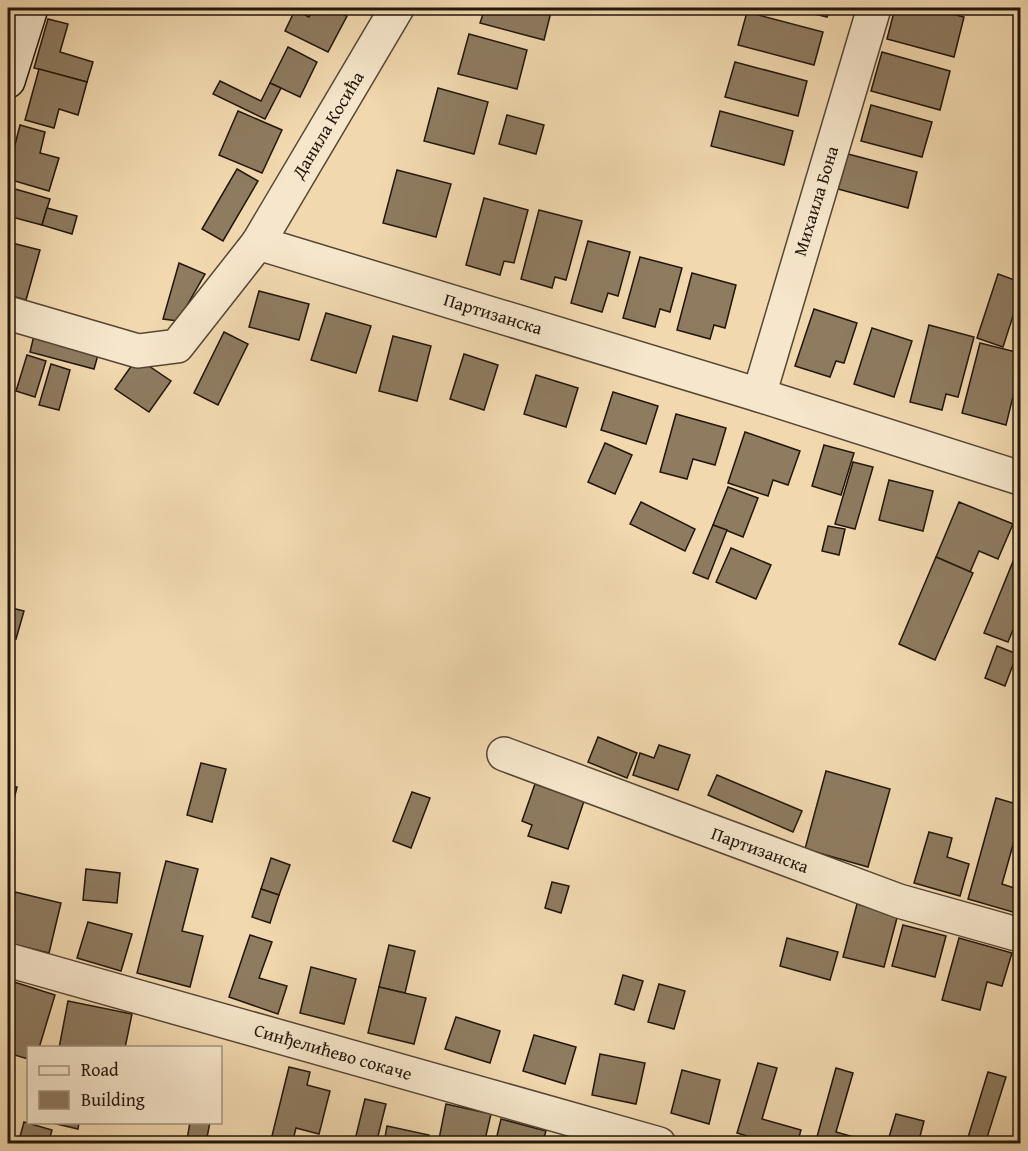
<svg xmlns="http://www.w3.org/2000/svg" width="1028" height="1151" font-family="'Gentium Book Plus',serif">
<rect width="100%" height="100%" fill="#f1d8af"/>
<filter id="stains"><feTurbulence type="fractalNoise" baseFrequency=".00333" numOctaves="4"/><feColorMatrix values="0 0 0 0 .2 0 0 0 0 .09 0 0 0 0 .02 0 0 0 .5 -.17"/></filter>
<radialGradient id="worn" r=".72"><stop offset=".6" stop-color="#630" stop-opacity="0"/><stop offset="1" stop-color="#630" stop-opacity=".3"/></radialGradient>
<g fill="#8e7b60" stroke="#22160b" stroke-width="1.5">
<path d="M313,8h17l17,8 -19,36 -43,-21 10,-21 14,7z"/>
<path d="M485,8h67l-8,32 -64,-17z"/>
<path d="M791,8h39l-3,9z"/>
<path d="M895,8h34l35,9 -10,40 -67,-18z"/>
<path d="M747,12l76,20 -9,33 -76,-20z"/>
<path d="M48,19l20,5 -8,28 33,10 -6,20 -53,-14z"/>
<path d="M469,34l58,16 -10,39 -59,-15z"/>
<path d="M288,47l29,15 -17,35 -30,-14z"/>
<path d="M882,52l68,19 -10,39 -69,-19z"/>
<path d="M735,62l72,19 -9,35 -73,-19z"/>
<path d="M39,69l48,13 -9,33 -19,-6 -5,19 -29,-8z"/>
<path d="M220,81l41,20 9,-18 11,5 -16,31 -52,-25z"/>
<path d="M438,88l50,14 -14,52 -50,-13z"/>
<path d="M871,105l61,17 -10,35 -61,-16z"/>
<path d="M238,111l44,19 -20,43 -43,-18z"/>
<path d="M720,111l73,20 -9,34 -73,-19z"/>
<path d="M507,115l37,10 -8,29 -37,-10z"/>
<path d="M20,125l25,7 -5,21 19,5 -10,33 -41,-12v-7z"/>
<path d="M848,154l69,18 -9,36 -70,-19z"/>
<path d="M237,169l21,12 -35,60 -21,-12z"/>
<path d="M397,170l54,14 -15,53 -53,-14z"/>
<path d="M8,187l42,12 -8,26 -34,-9z"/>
<path d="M484,198l44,12 -14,53 -10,-2 -4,14 -34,-10z"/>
<path d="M47,208l30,8 -5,18 -30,-9z"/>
<path d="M539,210l43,11 -16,59 -11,-3 -3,11 -31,-9z"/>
<path d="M588,241l42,11 -12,44 -10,-3 -6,19 -31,-9z"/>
<path d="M8,242l32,8 -14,50 -18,-5z"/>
<path d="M640,257l42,11 -12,44 -10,-3 -5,18 -32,-9z"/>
<path d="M179,263l26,11 -27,47 -15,-2z"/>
<path d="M692,273l44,12 -11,43 -11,-3 -4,14 -33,-9z"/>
<path d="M998,274l22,8v12l-17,53 -26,-9z"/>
<path d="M259,291l50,13 -10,36 -50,-13z"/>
<path d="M814,309l43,14 -13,40 -8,-2 -6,16 -35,-11z"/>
<path d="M326,313l45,13 -15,47 -45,-13z"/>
<path d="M929,325l45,12 -16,60 -12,-3 -4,16 -32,-8z"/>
<path d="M872,328l40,13 -18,56 -40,-13z"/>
<path d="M35,331l65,17 -6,21 -64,-17z"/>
<path d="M224,332l24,12 -30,61 -24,-12z"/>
<path d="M393,336l38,10 -14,55 -38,-10z"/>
<path d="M980,343l40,10v15l-14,57 -44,-12z"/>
<path d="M464,354l34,11 -14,45 -34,-11z"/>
<path d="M27,355l19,6 -11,36 -19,-6z"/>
<path d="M137,358l34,23 -22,31 -34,-23z"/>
<path d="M51,364l19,6 -11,40 -20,-5z"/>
<path d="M536,375l42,13 -12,39 -42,-13z"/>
<path d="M613,392l45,14 -12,38 -45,-14z"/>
<path d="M676,414l50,14 -11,37 -22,-6 -6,20 -27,-7z"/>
<path d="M745,432l55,19 -12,34 -15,-5 -5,16 -40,-13z"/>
<path d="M605,443l27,12 -17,39 -27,-12z"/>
<path d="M824,445l30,8 -13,42 -29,-9z"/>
<path d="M853,462l20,5 -18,62 -20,-5z"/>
<path d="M889,480l44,11 -10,40 -44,-11z"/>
<path d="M728,487l30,11 -15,39 -30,-12z"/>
<path d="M641,502l54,27 -10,22 -55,-27z"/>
<path d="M959,502l54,22 -15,35 -19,-8 -9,21 -34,-15z"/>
<path d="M713,525l14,5 -19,49 -15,-6z"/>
<path d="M828,526l17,3 -6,26 -17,-4z"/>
<path d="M1020,544v68l-12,30 -24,-9z"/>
<path d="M731,548l40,17 -15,34 -40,-17z"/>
<path d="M936,557l37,16 -38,87 -36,-16z"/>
<path d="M8,607l16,4 -8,28 -8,-2z"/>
<path d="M997,646l20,8 -12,32 -20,-8z"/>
<path d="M598,737l39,16 -10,25 -39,-16z"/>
<path d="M659,745l31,10 -12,35 -45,-15 7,-22 14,5z"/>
<path d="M201,763l25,6 -14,53 -25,-7z"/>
<path d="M826,771l64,18 -22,78 -63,-18z"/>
<path d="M717,775l85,36 -9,21 -85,-37z"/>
<path d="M535,784l49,17 -16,48 -40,-13 4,-11 -10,-4z"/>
<path d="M8,785l9,2 -5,20 -4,-2z"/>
<path d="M412,792l18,6 -19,50 -18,-7z"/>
<path d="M996,798l24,7v15l-18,64 18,6v24l-52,-15z"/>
<path d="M929,832l23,6 -5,19 22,7 -9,32 -46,-13z"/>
<path d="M271,858l19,7 -11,30 -18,-6z"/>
<path d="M166,861l32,8 -16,62 21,5 -13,51 -53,-14z"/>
<path d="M86,869l34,4 -3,30 -34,-3z"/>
<path d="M552,882l17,4 -8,27 -16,-5z"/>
<path d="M261,889l18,6 -9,28 -18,-6z"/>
<path d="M15,892l46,11 -12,50 -41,-10v-18z"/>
<path d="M857,904l41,10 -14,53 -41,-10z"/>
<path d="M88,922l44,12 -11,37 -44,-13z"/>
<path d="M903,925l43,11 -11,41 -43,-11z"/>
<path d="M250,935l22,7 -13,36 28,8 -9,28 -49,-17z"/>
<path d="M787,938l51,14 -8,28 -50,-14z"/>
<path d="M959,938l53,15 -10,33 -15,-4 -7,28 -38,-10z"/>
<path d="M389,945l26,6 -10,42 -26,-6z"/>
<path d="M311,967l45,12 -12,45 -44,-11z"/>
<path d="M623,975l20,6 -9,29 -19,-6z"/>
<path d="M8,980l47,15 -16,53h-11v11l-20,-6z"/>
<path d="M659,984l26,7 -11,38 -26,-7z"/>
<path d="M379,987l47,11 -12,46 -46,-11z"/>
<path d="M68,1001l64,13 -7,34h-66z"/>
<path d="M456,1017l44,14 -10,32 -45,-14z"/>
<path d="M534,1035l42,12 -11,37 -42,-13z"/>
<path d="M600,1054l45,9 -9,41 -44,-9z"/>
<path d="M758,1063l19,5 -15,51 39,11 -4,14h-23l-37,-11z"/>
<path d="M289,1067l21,5 -3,13 23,6 -11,43 -23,-6 -4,16h-22z"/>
<path d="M836,1068l17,5 -17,59 25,7 -2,5h-44z"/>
<path d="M682,1070l38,10 -11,44 -38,-11z"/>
<path d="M988,1072l18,5 -21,67h-19z"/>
<path d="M365,1099l21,5 -10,40h-22z"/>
<path d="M446,1104l45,10 -7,30h-46z"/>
<path d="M896,1114l28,7 -6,23h-31z"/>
<path d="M501,1119l45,12 -4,13h-47z"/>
<path d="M24,1122l28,8 -4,14h-30z"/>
<path d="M48,1122h31l-1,7z"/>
<path d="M190,1122h20l-4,21 -19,-3z"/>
<path d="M387,1126l42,9 -2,9 -43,-1z"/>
</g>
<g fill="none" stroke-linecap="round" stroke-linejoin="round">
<g stroke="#564634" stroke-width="36">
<g id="street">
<path d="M258,243l139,-235"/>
<path d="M8,313l130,38 39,-5 81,-103 501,152 261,83"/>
<path d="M759,395l115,-387"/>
<path d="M504,754l395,147 121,34"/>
<path d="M8,960l651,184"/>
</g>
</g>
<g stroke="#22160b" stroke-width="36">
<path id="secondary" d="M8,81l23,-73"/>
</g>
<use href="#street" stroke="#f6e6cb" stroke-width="33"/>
<use href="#secondary" stroke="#f6e6cb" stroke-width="33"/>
</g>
<g text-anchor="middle" stroke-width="4.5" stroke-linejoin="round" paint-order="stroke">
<g font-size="18" fill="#22160b" stroke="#f6e6cb">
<text transform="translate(328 125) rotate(-59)" y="6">Данила Косића</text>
<text transform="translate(816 201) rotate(-73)" y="6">Михаила Бона</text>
<text transform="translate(493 314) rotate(17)" y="6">Партизанска</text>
<text transform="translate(760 850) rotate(20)" y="6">Партизанска</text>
<text transform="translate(333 1052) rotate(16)" y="6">Синђелићево сокаче</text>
</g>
</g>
<rect width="1028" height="1151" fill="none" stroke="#f1d8af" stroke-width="30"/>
<rect x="9" y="9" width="1010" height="1133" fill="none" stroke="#22160b" stroke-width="3"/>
<rect x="15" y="15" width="998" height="1121" fill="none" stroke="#22160b" stroke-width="1.5"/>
<rect x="27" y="1046" width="195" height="78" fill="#f6e6cb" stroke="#a1937e" stroke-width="1.5"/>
<rect x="39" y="1066" width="30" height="9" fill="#f6e6cb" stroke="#a1937e" stroke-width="1.5"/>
<text x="81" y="1076" font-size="18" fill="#22160b">Road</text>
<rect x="39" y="1091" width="30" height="18" fill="#8e7b60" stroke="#a1937e" stroke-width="1.5"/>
<text x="81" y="1106" font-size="18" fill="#22160b">Building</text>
<rect width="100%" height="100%" filter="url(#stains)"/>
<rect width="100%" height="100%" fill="url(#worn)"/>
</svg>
